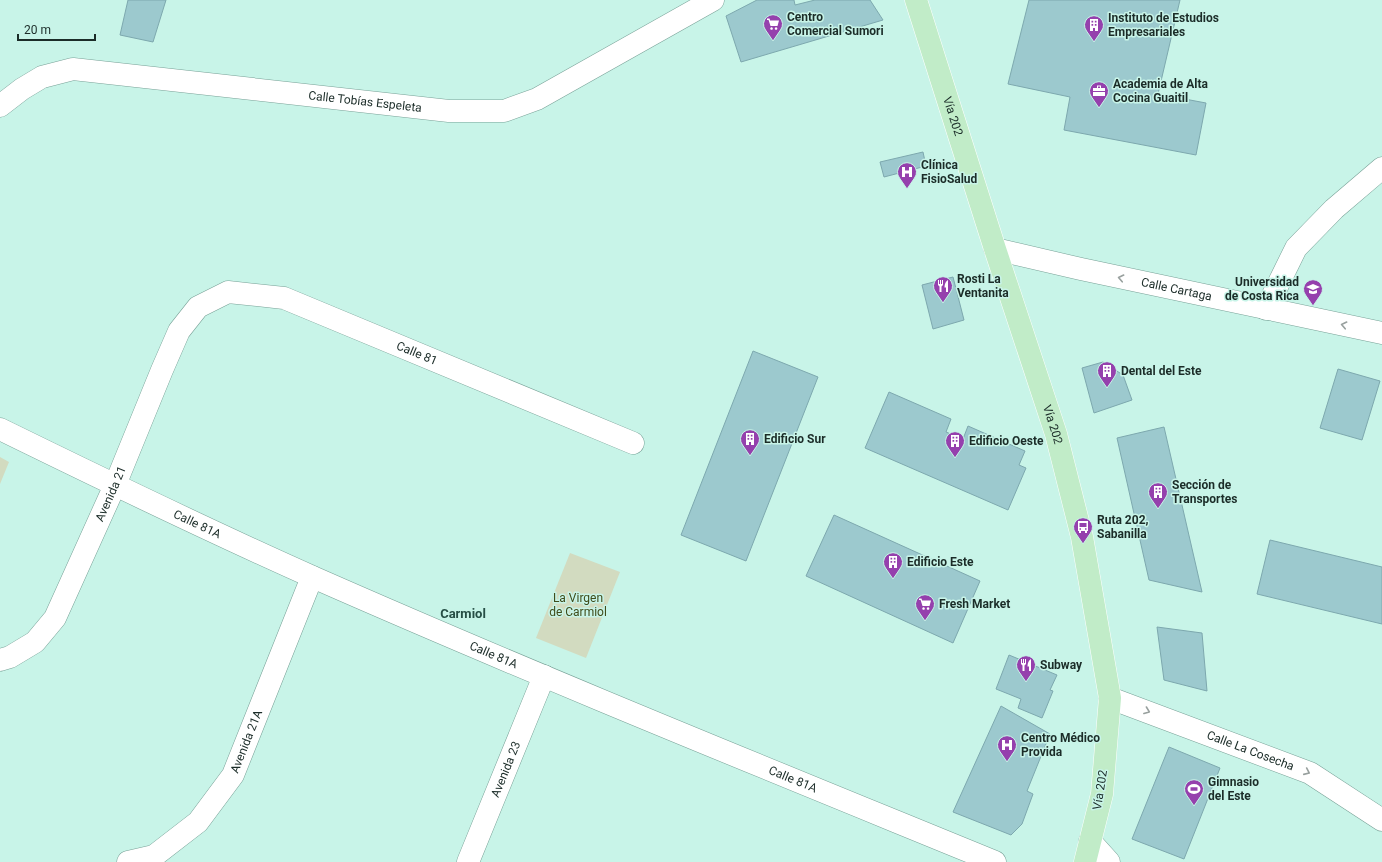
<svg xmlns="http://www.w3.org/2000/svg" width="1382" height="862" font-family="Roboto,sans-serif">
<rect width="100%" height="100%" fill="#c8f4e8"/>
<g fill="#d2dbc0">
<path d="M0,457l9,5 -9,22z"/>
<path d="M570,553l50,19 -34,86 -50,-20z"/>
</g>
<g fill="#9cc9ce" stroke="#7da8ae">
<path d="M128,0h38l-13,42 -33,-7z"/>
<path d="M757,0h37l1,5 20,-5h55l13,20 -142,42 -15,-46z"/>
<path d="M1029,0h151l-22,94 48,9 -10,52 -132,-25 6,-33 -62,-13z"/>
<path d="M923,152l3,14 -42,11 -4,-15z"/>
<path d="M953,277l11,43 -31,9 -11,-44z"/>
<path d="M753,351l65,26 -72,184 -65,-26z"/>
<path d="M1103,362l20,13 9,25 -38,13 -12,-45z"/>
<path d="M1338,369l42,12 -18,59 -42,-12z"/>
<path d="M889,392l62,27 -5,13 17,7 5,-13 57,25 -6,14 7,3 -18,42 -143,-62z"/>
<path d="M1164,427l38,165 -53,-12 -32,-142z"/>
<path d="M834,515l146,66 -27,62 -147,-67z"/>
<path d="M1270,540l112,27v57l-125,-30z"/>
<path d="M1157,627l45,6 5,58 -43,-11z"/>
<path d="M1009,655l48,20 -7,15 3,1 -11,27 -24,-10 3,-9 -25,-10z"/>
<path d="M1001,706l49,28 -23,57 6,3 -11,30 -11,11 -58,-23z"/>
<path d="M1169,747l51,21 -36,91 -52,-20z"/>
</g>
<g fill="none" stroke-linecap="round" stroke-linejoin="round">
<g stroke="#78a197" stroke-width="23">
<g id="minor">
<path id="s1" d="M0,106l22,-17 20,-12 31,-8 376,42h55l33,-12 176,-99"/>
<path id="s2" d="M995,249l86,20 301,64"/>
<path d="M1266,309l30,-61 38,-39 48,-41"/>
<path id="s3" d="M0,429c104,51 209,102 315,149 225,99 453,191 680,284"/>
<path id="s4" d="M0,660l10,-3 25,-15 20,-24 60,-133 47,-115 17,-39 19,-24 30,-15 56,6 349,145"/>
<path id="s5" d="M1110,698l200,75 72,47"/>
<path d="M1090,841l19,21"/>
<path id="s6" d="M128,862l26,-6 44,-34 35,-47 79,-198"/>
<path id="s7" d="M468,862l76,-186"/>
</g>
</g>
<g stroke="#fff" stroke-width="23">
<g id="major">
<path id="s8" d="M916,0l79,249 61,185 26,103 28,161 -8,96 -17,68"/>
</g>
</g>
<use href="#minor" stroke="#fff" stroke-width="22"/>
<use href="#major" stroke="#c1ecc8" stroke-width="22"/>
</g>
<defs><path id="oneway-chevron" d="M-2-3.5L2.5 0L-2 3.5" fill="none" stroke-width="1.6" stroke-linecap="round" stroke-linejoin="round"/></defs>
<g stroke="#98a09e">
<use href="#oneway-chevron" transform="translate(1121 278) rotate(-168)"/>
<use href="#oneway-chevron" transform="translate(1344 325) rotate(-168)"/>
<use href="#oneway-chevron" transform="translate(1147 711) rotate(21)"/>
<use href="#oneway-chevron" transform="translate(1307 772) rotate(24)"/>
</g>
<defs>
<g id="supermarket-pin" transform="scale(1)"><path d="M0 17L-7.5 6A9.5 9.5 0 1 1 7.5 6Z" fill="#9540ad" stroke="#c8f4e8"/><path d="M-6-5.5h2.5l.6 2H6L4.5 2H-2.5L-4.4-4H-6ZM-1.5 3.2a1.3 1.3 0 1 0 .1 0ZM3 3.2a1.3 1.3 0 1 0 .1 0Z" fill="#fff"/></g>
<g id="building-pin" transform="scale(1)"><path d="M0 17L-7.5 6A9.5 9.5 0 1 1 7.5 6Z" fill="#9540ad" stroke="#c8f4e8"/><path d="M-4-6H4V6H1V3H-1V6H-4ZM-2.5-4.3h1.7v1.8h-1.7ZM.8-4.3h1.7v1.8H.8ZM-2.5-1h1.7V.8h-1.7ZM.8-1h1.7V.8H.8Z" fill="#fff"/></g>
<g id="office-pin" transform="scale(1)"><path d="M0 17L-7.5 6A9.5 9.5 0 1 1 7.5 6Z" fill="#9540ad" stroke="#c8f4e8"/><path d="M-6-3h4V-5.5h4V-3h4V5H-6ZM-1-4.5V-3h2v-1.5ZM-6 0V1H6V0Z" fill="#fff"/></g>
<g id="hospital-pin" transform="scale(1)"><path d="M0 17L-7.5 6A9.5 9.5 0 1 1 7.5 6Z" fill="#9540ad" stroke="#c8f4e8"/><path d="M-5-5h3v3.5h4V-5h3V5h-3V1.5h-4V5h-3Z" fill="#fff"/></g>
<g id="restaurant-pin" transform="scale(1)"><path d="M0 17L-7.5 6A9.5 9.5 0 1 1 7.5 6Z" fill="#9540ad" stroke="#c8f4e8"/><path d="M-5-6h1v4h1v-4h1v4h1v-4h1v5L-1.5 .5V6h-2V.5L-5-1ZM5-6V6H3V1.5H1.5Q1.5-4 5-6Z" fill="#fff"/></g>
<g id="university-pin" transform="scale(1)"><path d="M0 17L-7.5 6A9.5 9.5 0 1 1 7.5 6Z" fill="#9540ad" stroke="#c8f4e8"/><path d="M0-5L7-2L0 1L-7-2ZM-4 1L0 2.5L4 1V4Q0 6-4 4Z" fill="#fff"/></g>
<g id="bus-pin" transform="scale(1)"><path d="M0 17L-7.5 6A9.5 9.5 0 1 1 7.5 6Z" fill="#9540ad" stroke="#c8f4e8"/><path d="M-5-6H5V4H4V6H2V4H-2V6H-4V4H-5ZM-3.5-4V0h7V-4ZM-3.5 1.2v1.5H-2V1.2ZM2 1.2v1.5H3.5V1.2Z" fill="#fff"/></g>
<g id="stadium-pin" transform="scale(1)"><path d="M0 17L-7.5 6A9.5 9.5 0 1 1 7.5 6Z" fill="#9540ad" stroke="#c8f4e8"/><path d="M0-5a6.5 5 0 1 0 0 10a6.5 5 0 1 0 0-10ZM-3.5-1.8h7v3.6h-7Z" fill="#fff"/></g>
</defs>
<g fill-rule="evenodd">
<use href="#supermarket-pin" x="773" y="24"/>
<use href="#building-pin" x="1094" y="25"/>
<use href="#office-pin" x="1099" y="91"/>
<use href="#hospital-pin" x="907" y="172"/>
<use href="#restaurant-pin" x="943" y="286"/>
<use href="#university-pin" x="1313" y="289"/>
<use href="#building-pin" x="1107" y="371"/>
<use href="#building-pin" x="750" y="439"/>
<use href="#building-pin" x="955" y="441"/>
<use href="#building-pin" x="1158" y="492"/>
<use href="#bus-pin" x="1083" y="527"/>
<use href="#building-pin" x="893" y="562"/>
<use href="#supermarket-pin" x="925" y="604"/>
<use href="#restaurant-pin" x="1026" y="665"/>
<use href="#hospital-pin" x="1007" y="745"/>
<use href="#stadium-pin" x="1194" y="789"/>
</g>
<g text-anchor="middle" stroke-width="3" stroke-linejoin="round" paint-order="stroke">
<g font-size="12" font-weight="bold" fill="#1b2c28" stroke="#c8f4e8" text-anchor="start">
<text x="787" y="21">Centro<tspan x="787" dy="14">Comercial Sumori</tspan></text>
<text x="1108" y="22">Instituto de Estudios<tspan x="1108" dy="14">Empresariales</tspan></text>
<text x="1113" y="88">Academia de Alta<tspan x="1113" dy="14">Cocina Guaitil</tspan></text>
<text x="921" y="169">Clínica<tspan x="921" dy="14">FisioSalud</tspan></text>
<text x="957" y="283">Rosti La<tspan x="957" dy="14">Ventanita</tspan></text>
<text x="1299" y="286" text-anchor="end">Universidad<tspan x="1299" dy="14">de Costa Rica</tspan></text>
<text x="1121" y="375">Dental del Este</text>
<text x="764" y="443">Edificio Sur</text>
<text x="969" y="445">Edificio Oeste</text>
<text x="1172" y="489">Sección de<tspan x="1172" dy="14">Transportes</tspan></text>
<text x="1097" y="524">Ruta 202,<tspan x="1097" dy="14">Sabanilla</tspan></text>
<text x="907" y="566">Edificio Este</text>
<text x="939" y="608">Fresh Market</text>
<text x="1040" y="669">Subway</text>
<text x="1021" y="742">Centro Médico<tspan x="1021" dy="14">Provida</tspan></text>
<text x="1208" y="786">Gimnasio<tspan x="1208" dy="14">del Este</tspan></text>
</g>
<g font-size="12" fill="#1b2c28" stroke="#c8f4e8">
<text dy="4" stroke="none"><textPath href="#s1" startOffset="377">Calle Tobías Espeleta</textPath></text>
<text dy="4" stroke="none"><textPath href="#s8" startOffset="122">Vía 202</textPath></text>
<text dy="4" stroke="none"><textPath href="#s2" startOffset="186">Calle Cartaga</textPath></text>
<text dy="4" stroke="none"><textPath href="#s4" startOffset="648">Calle 81</textPath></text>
<text dy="4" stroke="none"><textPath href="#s8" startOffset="446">Vía 202</textPath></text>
<text dy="4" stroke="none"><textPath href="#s4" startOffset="207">Avenida 21</textPath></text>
<text dy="4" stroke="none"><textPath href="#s3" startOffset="219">Calle 81A</textPath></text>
<text dy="4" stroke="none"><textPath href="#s3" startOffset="543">Calle 81A</textPath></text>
<text dy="4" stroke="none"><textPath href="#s6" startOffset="177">Avenida 21A</textPath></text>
<text dy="4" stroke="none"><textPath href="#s5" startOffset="150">Calle La Cosecha</textPath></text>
<text dy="4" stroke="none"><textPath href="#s7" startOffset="100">Avenida 23</textPath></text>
<text dy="4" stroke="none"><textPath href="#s3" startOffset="867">Calle 81A</textPath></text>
<text transform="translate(1100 790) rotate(-81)" y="4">Vía 202</text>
</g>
<g font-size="12" fill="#404c1a" stroke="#c8f4e8">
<text x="578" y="602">La Virgen<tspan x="578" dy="14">de Carmiol</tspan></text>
</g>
<g font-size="13" font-weight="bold" fill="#264e45" stroke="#c8f4e8">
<text x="463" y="618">Carmiol</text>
</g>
</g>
<path d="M18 34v6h77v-6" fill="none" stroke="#1b2c28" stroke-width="2"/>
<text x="24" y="34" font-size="12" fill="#1b2c28" stroke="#c8f4e8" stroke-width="3" paint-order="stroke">20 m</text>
</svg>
